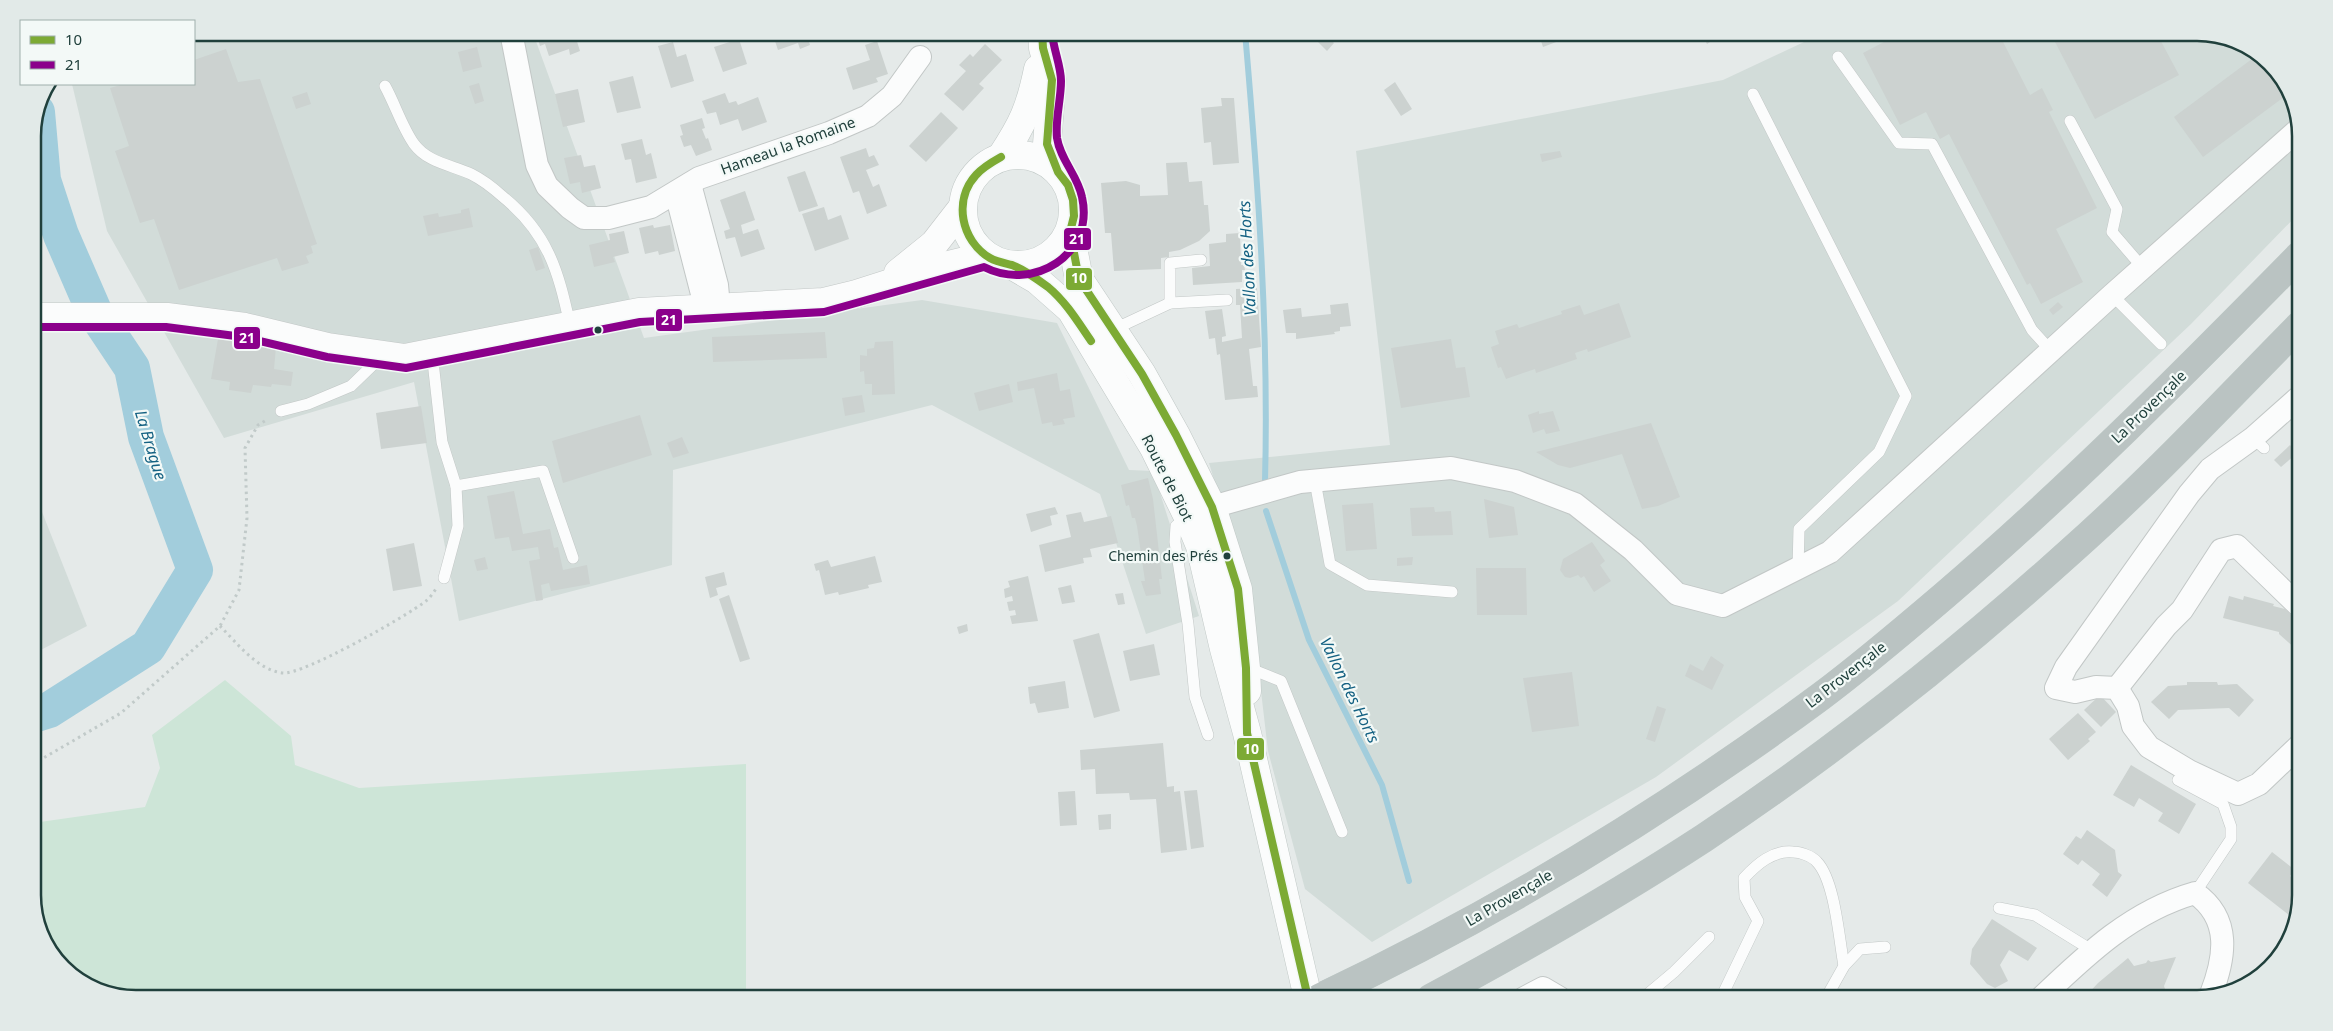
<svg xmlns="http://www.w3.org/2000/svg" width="2333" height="1031" font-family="'Noto Sans',sans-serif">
<rect width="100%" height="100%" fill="#e5eae9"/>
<g fill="#d2dcd9">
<path d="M1837,32h360l40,8 46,38 17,52v82l-109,112 -293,277 -242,176 -284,165 -67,-53 -37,-138 -18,-154 -41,-134 181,-18 -34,-294 367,-71 81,-38z"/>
<path d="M194,33h339l111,305 278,-38 135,23 72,147 24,1 46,145 -53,18 -46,-140 -168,-89 -259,65 -1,95 -213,56 -45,-239 -190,56 -117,-207 -35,-147h122z"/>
<path d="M33,489l54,137 -54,28z"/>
</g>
<path fill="#cde5d7" d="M225,680l66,56 4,29 64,23 387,-24v234h-610l-40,-8 -46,-37 -17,-51v-79l112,-16 15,-39 -8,-33z"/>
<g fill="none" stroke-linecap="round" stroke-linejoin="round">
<g stroke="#a2cddc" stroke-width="6">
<path d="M1245,32c13,150 24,300 20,450"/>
<path d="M1266,511l43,129 73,145 27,96"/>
</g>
<path stroke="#a2cddc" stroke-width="36" d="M33,715l16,-5 99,-63 47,-77 -49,-133 -14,-69 -38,-57 -33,-76 -18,-55 -6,-68"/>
</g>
<g fill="#ccd2d0">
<path d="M541,32h33l6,19 -10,4 -1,-6 -20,7 -4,-12 -5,2 -3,-10 5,-1z"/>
<path d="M772,32h34l4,13 -10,4 -2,-6 -20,7z"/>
<path d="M1308,32h22l-3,4 7,7 -7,8z"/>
<path d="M1538,32h42v1l-37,14z"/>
<path d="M1701,32h25l-19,12z"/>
<path d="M1903,32h95l32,63 12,-7 11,22 -4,2 48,96 -41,21 27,53 -42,22 -11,-21 -3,2 -78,-151 -9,5 -14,-27 -26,13 -37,-72z"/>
<path d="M2064,32h92l23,43 -84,44 -42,-81z"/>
<path d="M739,39l8,25 -24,8 -9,-25z"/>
<path d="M877,41l11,33 -12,4 2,4 -25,8 -7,-22 24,-8 -5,-15z"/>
<path d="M673,42l4,15 9,-3 8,27 -23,7 -13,-42z"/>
<path d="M985,44l17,16 -23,24 5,4 -21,23 -19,-17 22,-23 -7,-6 11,-11 3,3z"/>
<path d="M477,47l5,20 -19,5 -5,-20z"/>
<path d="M226,49l12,33 22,-3 57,165 -6,2 2,7 -7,3 3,7 -27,8 -5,-13 -98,32 -25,-71 -14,4 -25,-72 14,-5 -19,-58 14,-4h70v-24z"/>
<path d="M2256,56l27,22 5,16 -85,63 -29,-40z"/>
<path d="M633,76l8,32 -24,5 -8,-31z"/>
<path d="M1395,82l17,27 -11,7 -17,-26z"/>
<path d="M479,83l5,18 -9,3 -6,-18z"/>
<path d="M578,89l7,33 -22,5 -8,-33z"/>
<path d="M307,92l4,12 -15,5 -4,-12z"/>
<path d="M725,93l4,10 7,-2 2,4 20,-8 9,25 -25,9 -4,-12 -18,6 -4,-13 -9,2 -5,-13z"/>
<path d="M1221,98h13l5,65 -26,2 -2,-23 -7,1 -3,-35 21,-2z"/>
<path d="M941,112l17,16 -32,34 -17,-16z"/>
<path d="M702,118l3,10 -3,1 4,10 2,-1 4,12 -16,6 -5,-11 -7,2 -4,-11 3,-1 -3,-10z"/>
<path d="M642,139l4,16 5,-2 6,25 -21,5 -5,-24 -6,1 -4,-16z"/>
<path d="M866,148l3,9 5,-2 5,10 -13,5 7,17 6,-3 8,22 -20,8 -8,-23 -6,2 -13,-36z"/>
<path d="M1560,151l2,6 -20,5 -2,-8z"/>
<path d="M581,155l3,12 11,-2 6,23 -19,5 -2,-11 -10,2 -6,-26z"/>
<path d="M1187,162l2,20 13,-1 2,24h4l2,26 -11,10 -19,9 -11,2v5l-8,1v11l-47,2 -3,-38h-6l-4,-50 25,-2 14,4v11l28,-1 -2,-32z"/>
<path d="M805,171l13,35 -19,6 -12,-35z"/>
<path d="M745,191l10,29 -14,5 2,9 15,-5 7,20 -24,8 -6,-20 -9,2 -2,-8 6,-2 -10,-29z"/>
<path d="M824,207l4,13 13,-5 8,24 -34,12 -13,-37z"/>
<path d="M469,208l4,19 -45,9 -5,-20 15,-3 1,4 22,-4v-3z"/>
<path d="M653,225l1,3 16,-3 5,26 -16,4 -1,-4 -13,3 -6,-26z"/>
<path d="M624,231l5,22 -16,4 2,5 -21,5 -5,-22 21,-5 -1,-6z"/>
<path d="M1240,233l1,32h3l1,5h-3v12l-49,3 -1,-17 18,-2 -1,-22 17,-2v-8z"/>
<path d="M538,247l7,21 -9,3 -7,-21z"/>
<path d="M1257,288l4,59 -12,2 4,37h4l1,11 -33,3 -5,-46 -3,1 -2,-17 -6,1 -4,-28 17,-2 4,27 -4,1v5l20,-4 -2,-33h-4v-16z"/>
<path d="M2058,302l5,5 -10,8 -4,-5z"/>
<path d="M1348,303l3,23 -11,1v4l-6,1 1,2 -39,5v-6h-10l-3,-23 18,-2 1,9 29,-3 -1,-9z"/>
<path d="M1619,303l12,34 -43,15 -1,-3 -12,4 2,6 -41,14 -1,-4 -29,10 -5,-12 -3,1 -7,-21 8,-3 -4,-13 22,-7 2,4 43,-14 -1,-3 19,-6 4,10z"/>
<path d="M825,332l2,26 -114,4 -1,-25z"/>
<path d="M218,339l58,8 -2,22 19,3 -2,14 -19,-2 -1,3 -18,-2 -2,8 -22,-3 1,-8 -19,-3z"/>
<path d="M1451,339l5,29 9,-1 5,30 -69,11 -10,-60z"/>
<path d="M893,341l2,53 -23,1v-11h-7l-1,-13 -4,1v-17l7,1v-7l7,-1 1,-6z"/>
<path d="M1057,373l3,18 10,-2 5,28 -12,2 2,5 -12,2 -1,-4 -10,2 -8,-36 -16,3 -1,-9z"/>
<path d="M1009,384l4,18 -34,9 -5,-18z"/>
<path d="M862,395l3,17 -20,4 -3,-18z"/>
<path d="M421,406l6,37 -46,6 -5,-36z"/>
<path d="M1539,411v3l14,-3 7,20 -14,3 -2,-5 -11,4 -5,-18z"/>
<path d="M640,415l12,40 -89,28 -11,-42z"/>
<path d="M1651,423l29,74 -22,9 -16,3 -20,-55 -52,14 -12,-3 -22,-13z"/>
<path d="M682,437l7,16 -16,5 -6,-15z"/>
<path d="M2290,445l7,8 -16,14 -7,-7z"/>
<path d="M1148,478l5,21 9,80h-3l2,15 -15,2 -5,-15h4l-8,-55 -2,-8h-3l-3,-13 -3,1 -5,-21z"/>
<path d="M514,491l9,43 27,-5 4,19 4,-1 5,23 24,-5 3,19 -39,7 -2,-8 -8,2 2,15 -7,1 -7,-40 11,-2 -2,-12 -26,4 -3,-14 -14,2 -8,-43z"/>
<path d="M1484,499l30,8 4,28 -29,3z"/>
<path d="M1373,503l4,46 -31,2 -4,-46z"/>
<path d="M1055,507l3,7 -8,2 2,9 -21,7 -5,-18z"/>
<path d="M1434,507l1,5 16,-1 2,24 -41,1 -2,-28z"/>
<path d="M1081,512l3,10 27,-6 7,27 -28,6 2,8 -9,1 1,5 -39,9 -6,-27 32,-8 -5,-22z"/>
<path d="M1592,542l13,19 -5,4 11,16 -17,11 -10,-16 -3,2 -3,-3 -8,3 -5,-1 -5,-7 3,-11z"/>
<path d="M414,543l8,43 -29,5 -7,-42z"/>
<path d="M875,556l7,26 -14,3 1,3 -30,7 -1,-3 -13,3 -6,-25 -3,1 -2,-7 14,-4 3,7z"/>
<path d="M485,557l3,12 -11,2 -3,-11z"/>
<path d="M1413,557l-1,8 -15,1v-8z"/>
<path d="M1476,568h50l1,47h-50z"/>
<path d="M724,572l3,13 -11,3 2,7 -8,3 -5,-21z"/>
<path d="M1028,576l10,45 -26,3 -2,-8 6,-1 -1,-5 -6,1 -2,-9 6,-1 -1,-5 -7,2 -1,-9 6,-2 -2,-6z"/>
<path d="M1071,585l4,17 -13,2 -4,-16z"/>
<path d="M1123,593l2,11 -7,1 -3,-11z"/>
<path d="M729,595l21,64 -10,3 -21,-63z"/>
<path d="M2229,596l14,4 1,-4 30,8 -1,2 12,3 15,15v34l-5,-6 2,-2 -18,-16v-2l-56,-14z"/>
<path d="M967,624l1,7 -9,3 -2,-7z"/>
<path d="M1099,633l21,78 -26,7 -21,-78z"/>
<path d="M1154,644l6,31 -30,6 -7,-30z"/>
<path d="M1711,656l13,9 -12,25 -27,-14 5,-12 13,7z"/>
<path d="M1572,672l7,54 -47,6 -9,-54z"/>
<path d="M1065,681l4,27 -31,5 -3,-10 -5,1 -2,-17z"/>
<path d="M2187,682h30l1,3 19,-1 17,16 -15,17 -10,-9 -51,2 -9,9 -18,-17 17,-16 19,-1z"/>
<path d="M2100,695l16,17 -15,15 -17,-17z"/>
<path d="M1657,706l9,3 -11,33 -9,-3z"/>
<path d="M2078,713l18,19 -8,7 2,2 -22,19 -19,-21z"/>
<path d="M1163,743l4,44 7,-1v6l6,-1 7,59 -26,3 -5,-54 -26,1 -1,-7 -33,1 -1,-25 -14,1 -1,-20z"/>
<path d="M2131,765l65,39 -17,30 -21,-13 5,-8 -24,-15 -5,9 -21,-12z"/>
<path d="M1197,790l7,57 -13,2 -7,-58z"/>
<path d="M1075,791l2,34 -17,1 -2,-34z"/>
<path d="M1111,814v15l-12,1 -1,-15z"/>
<path d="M2087,830l28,20 3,22 4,3 -15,22 -15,-12 8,-11 -18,-14 -4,5 -15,-11 13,-18 5,3z"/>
<path d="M2272,852l23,18 -5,6 10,9v10l-6,24 -46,-36z"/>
<path d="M1992,919l45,29 -9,13 -19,-11 -9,15 8,16 -13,7 -8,-4 -17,-20 2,-15z"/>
<path d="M2176,957l-12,29 2,6 -4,3v3l-77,-1 13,-14 30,-25 6,8 12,-3 2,-3 3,2z"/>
<path d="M1731,991l12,5 -1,2h-14z"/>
</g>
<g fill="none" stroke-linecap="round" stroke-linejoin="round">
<g stroke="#c2c7c6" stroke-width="12">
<g id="service">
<path d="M1838,57l61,86 33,1 100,186 19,21"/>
<path d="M385,86c10,18 17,41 29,58 14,19 38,21 57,30 12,6 21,13 31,22 46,37 56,74 68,129"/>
<path d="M1753,94l153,302 -27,56 -80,77 -1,40"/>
<path d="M2070,121l47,88 -5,23 31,36"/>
<path d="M2112,295l49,49"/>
<path d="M1170,303v-40l31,-3"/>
<path d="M1110,323l13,2 47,-22 57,-3"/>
<path d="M432,353l10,89 14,44 87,-15 30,87"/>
<path d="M281,411l27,-7 43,-18 30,-29"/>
<path d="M2253,438l11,10"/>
<path d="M1315,481l15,83 37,21 85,7"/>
<path d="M1188,517l-12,9 -1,16 13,82 7,73 13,38"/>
<path d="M444,578l14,-52 -2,-40"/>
<path d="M1246,667l35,14 61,151"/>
<path d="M2178,780l45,24 8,23v12l-36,54"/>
<path d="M1999,908l36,7 58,36"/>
<path d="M1643,998l31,-26 35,-35"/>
<path d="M1721,998l37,-77 -13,-24 -1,-19c13,-14 29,-28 49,-26 7,0 19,4 24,10 18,19 22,77 27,104"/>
<path d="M1826,998l18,-32 16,-17 25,-2"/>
</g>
</g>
<g stroke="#c2c7c6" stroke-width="24">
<g id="minor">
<path d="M511,32l26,133 10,21 23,22 14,10h24l43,-11 48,-29 130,-45 39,-17 24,-20 28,-39"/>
<path d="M690,184l27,101 2,22"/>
<path d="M676,193l26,101 1,14"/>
<path d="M2298,398l-45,40 -43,31 -21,25 -123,173 -10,21 19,4 21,-5 21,1 11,18 5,20 16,21 40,24 49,23 21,-10 41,-39"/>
<path d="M1196,514l16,-7 88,-25 151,-14 64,13 60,23 58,46 44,44 46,12 107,-54 282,-257 188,-167"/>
<path d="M2117,688l49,-62 16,-16 39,-60 16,-4 63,61"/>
<path d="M1524,998l19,-10 17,10"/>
<path d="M2041,998c46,-44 91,-87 154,-105 37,26 30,65 16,101"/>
</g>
</g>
<g stroke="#c2c7c6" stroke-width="29">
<g id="tertiary">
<path d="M898,273l36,-29 28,-36"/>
<path d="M33,317h134l78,10 83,20 77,11 234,-46 184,-10 33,-8 88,-28 41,-10"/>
</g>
</g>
<g stroke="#c0c8c6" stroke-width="29">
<g id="secondary">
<path d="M1042,32l1,16 9,32 -5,64 11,28"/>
<circle cx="1018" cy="210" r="55"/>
<path d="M1001,157c22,-33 29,-49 37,-88"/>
<path d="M1070,232l9,47 63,95 34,61 36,72 26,82 8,79 1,23"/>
<path d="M1013,266l24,14 34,30 83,138 34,69 12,29 24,103 23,84 61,265"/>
</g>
</g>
<g stroke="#bcc7c5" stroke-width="29">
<g id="motorway">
<path d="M1319,998c176,-83 344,-185 501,-301 43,-32 84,-67 125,-102 125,-107 240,-223 355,-340"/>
<path d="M1431,998c93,-50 184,-102 273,-160 126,-84 254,-185 367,-287 80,-71 154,-150 229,-226"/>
</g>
</g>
<g stroke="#c1cac9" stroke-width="3" stroke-dasharray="2.5 4" stroke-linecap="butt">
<path d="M220,626c17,17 37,44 63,47 20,2 124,-57 143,-72 4,-3 7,-8 10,-12"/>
<path d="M33,764l88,-51 99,-87 19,-36 8,-72 -2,-70 13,-23 10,-6"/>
</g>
<use href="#service" stroke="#fbfcfc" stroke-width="11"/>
<use href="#minor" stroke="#fbfcfc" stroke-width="22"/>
<use href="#tertiary" stroke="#fbfcfc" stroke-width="28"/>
<use href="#secondary" stroke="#fbfcfc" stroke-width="28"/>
<use href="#motorway" stroke="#bac3c2" stroke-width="28"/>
<g stroke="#f3f9f7" stroke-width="11">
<g id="bus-1">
<path d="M1042,32l1,16 9,32 -5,64 11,28 10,13 5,15 1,16 -4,16 9,47 63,95 34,61 36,72 26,82 8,79 1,65 61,265"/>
<path d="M1001,157c-9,5 -18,10 -25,18 -23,25 -15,66 14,83 7,4 14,5 22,7 13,5 25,14 36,22 18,15 30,35 43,54"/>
</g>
</g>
<g stroke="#f3f9f7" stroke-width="11">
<path id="bus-2" d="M33,327h133l77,10 84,20 79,11 234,-46 184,-10 160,-45c49,25 111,-12 98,-70 -4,-21 -22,-38 -25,-59 -2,-19 4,-38 4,-57 0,-16 -8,-32 -9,-49"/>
</g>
<use href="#bus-1" stroke="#7caa34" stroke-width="8"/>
<use href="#bus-2" stroke="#8b008b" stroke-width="8"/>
</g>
<g fill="#20403c" stroke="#f3f9f7" stroke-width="2">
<circle cx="598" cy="330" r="4.5"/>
<circle cx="1227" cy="556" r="4.5"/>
</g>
<g text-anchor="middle" stroke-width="4.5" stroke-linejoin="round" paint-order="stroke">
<g font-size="14" fill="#20403c" stroke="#f3f9f7" text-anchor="end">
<text x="1218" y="561">Chemin des Prés</text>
</g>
<g font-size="15" fill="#20403c" stroke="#f3f9f7">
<text transform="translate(788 146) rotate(-20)" y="5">Hameau la Romaine</text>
<text transform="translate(2149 407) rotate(-44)" y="5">La Provençale</text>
<text transform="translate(1167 478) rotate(63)" y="5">Route de Biot</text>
<text transform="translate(1846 675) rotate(-38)" y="5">La Provençale</text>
<text transform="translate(1509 898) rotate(-30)" y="5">La Provençale</text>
</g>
<g font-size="16" font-style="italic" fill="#146182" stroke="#f3f9f7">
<text transform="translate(1247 258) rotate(-93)" y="6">Vallon des Horts</text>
<text transform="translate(151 445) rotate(73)" y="6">La Brague</text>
<text transform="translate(1350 690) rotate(64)" y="6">Vallon des Horts</text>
</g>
</g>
<path d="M0 0H2333V1031H0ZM136 41H2197A95 95 0 0 1 2292 136V895A95 95 0 0 1 2197 990H136A95 95 0 0 1 41 895V136A95 95 0 0 1 136 41Z" fill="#e2eae8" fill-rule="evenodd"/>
<path fill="none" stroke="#20403c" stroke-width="2.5" d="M136 41H2197A95 95 0 0 1 2292 136V895A95 95 0 0 1 2197 990H136A95 95 0 0 1 41 895V136A95 95 0 0 1 136 41Z"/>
<g stroke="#f3f9f7" stroke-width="2">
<rect x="1063" y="227" width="29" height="24" rx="5" fill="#8b008b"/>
<rect x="1065" y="267" width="28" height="24" rx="5" fill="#7caa34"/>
<rect x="655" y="308" width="28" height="24" rx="5" fill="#8b008b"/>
<rect x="233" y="326" width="28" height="24" rx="5" fill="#8b008b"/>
<rect x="1236" y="737" width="29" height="24" rx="5" fill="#7caa34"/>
</g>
<g font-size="14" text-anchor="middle" font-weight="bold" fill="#fff">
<text x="1077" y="244">21</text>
<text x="1079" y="283">10</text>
<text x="669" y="325">21</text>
<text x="247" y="343">21</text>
<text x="1251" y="754">10</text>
</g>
<rect x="20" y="20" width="175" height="65" fill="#f3f9f7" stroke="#9fafac"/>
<rect x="30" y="36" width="25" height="8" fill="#7caa34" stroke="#9fafac"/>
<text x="65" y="45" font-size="15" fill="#20403c">10</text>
<rect x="30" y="61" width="25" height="8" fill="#8b008b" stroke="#9fafac"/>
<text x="65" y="70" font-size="15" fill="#20403c">21</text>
</svg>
